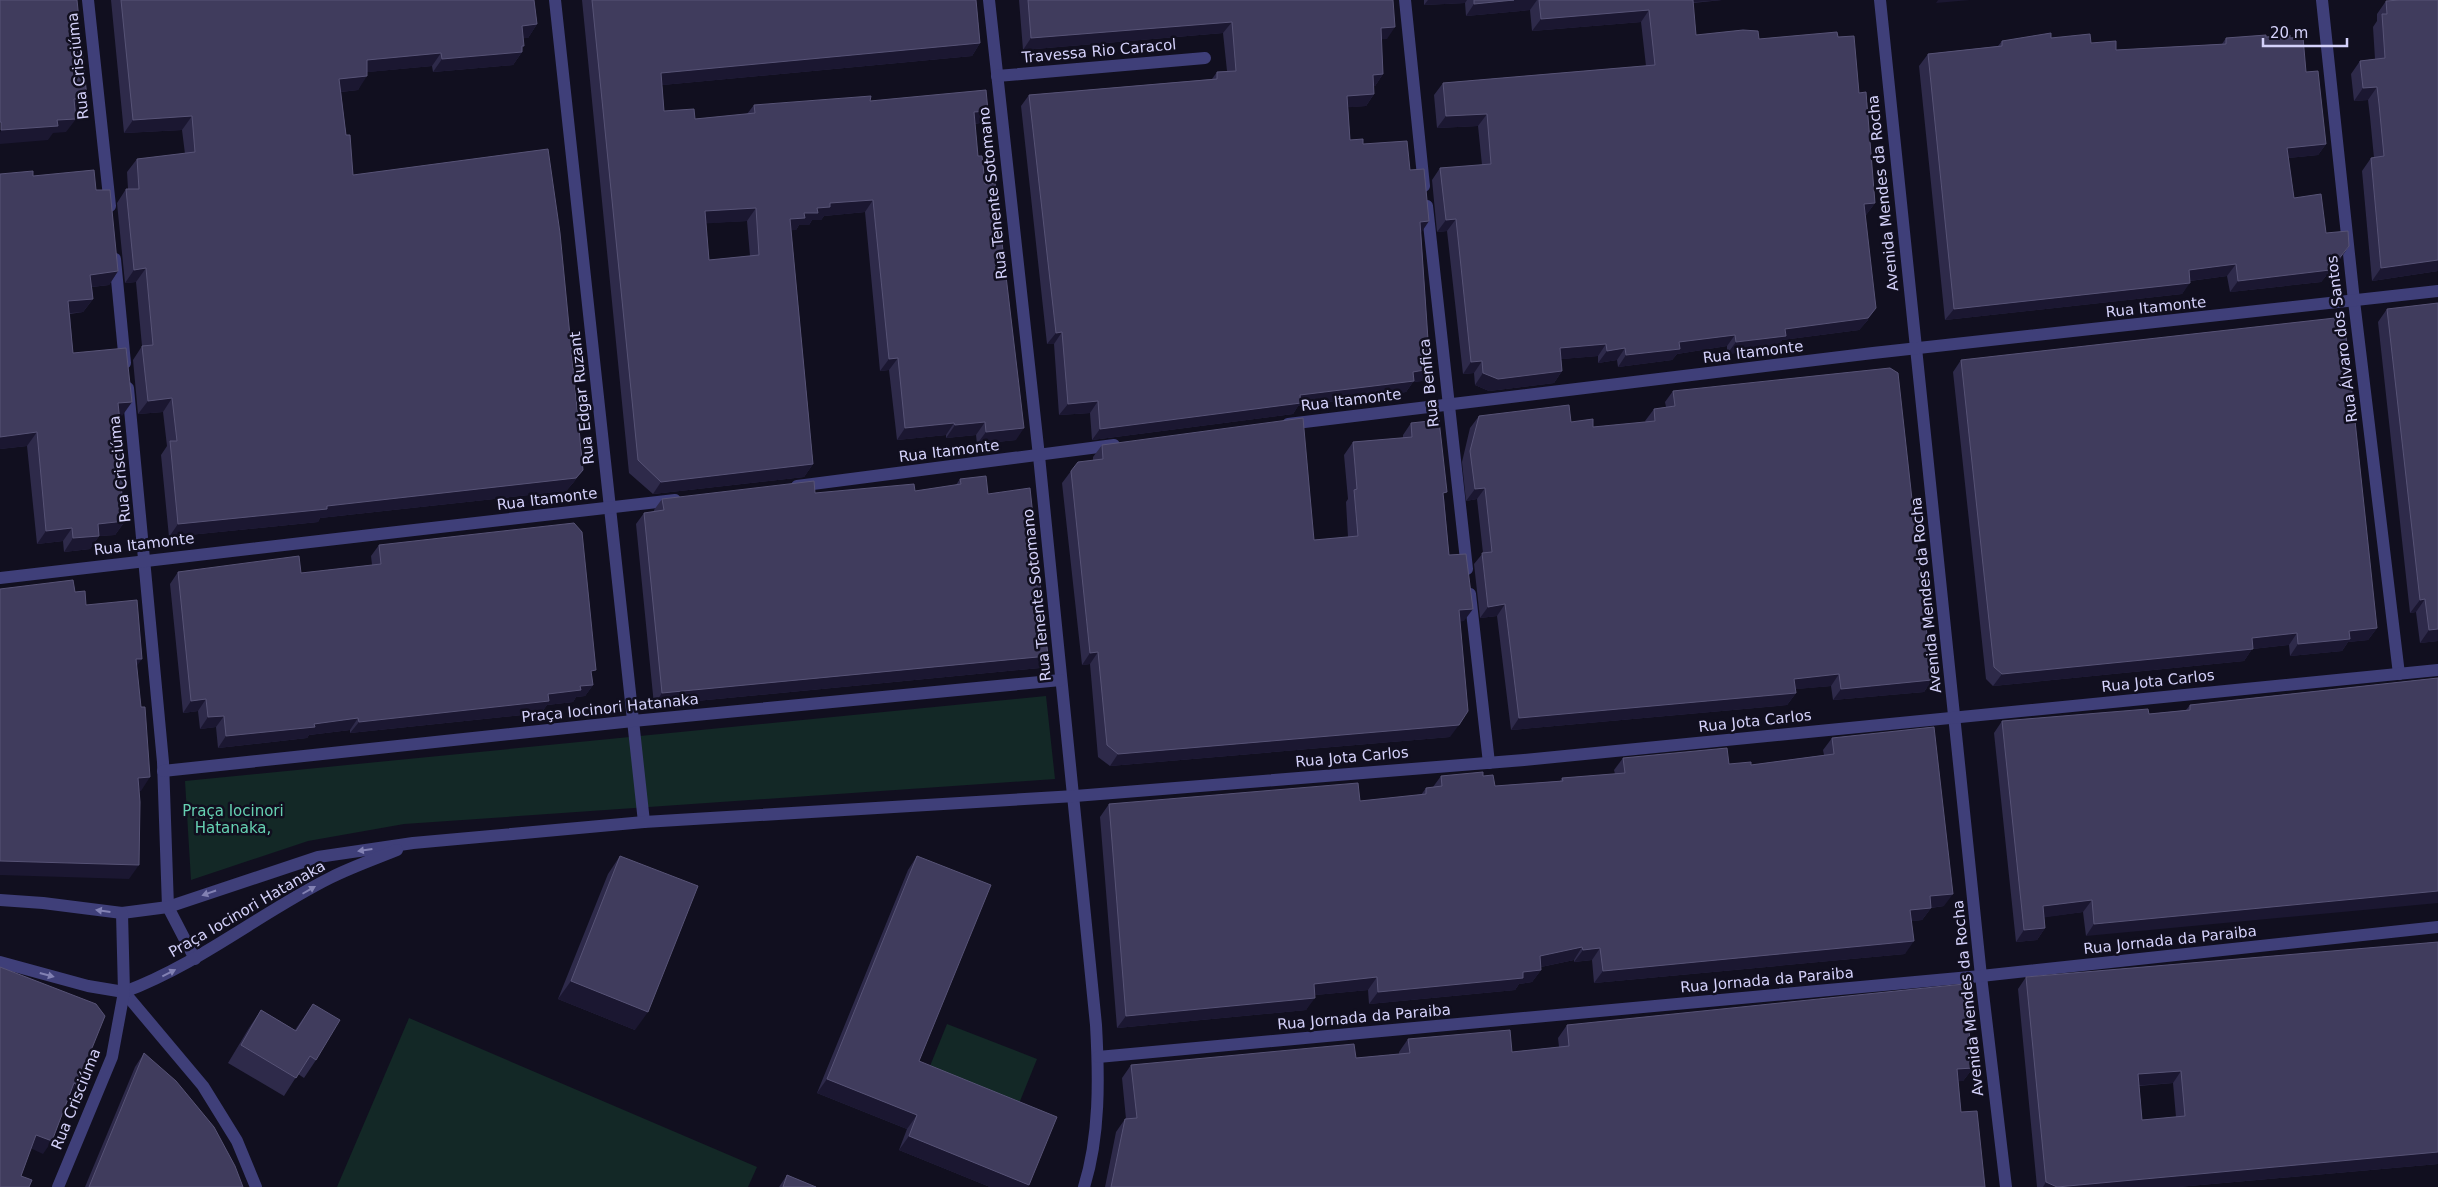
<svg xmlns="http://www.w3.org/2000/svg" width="2438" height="1187" font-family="'DejaVu Sans',sans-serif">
<rect width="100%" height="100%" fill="#110f1f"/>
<g fill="#132826">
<path d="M1046,696l9,83 -651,45 -96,17 -117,39 -6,-99z"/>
<path d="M409,1018l348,149 -9,20h-411z"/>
<path d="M947,1024l90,35 -21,52 -90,-35z"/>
</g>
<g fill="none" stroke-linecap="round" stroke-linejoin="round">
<g stroke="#3f3f79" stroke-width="12">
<path d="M88,0l22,206"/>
<path d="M555,0l89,822"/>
<path d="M989,0l50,456 57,569c3,53 4,111 -12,162"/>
<path d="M1405,0l19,186"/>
<path d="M1880,0l101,976 25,211"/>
<path d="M2322,0l32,301 45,373"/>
<path d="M997,76l208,-18"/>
<path d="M1427,206l40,363"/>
<path d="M115,259l10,104"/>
<path d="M128,388l35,374 5,145 27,52"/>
<path d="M1288,424l585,-71 565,-62"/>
<path d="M797,486l317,-41"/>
<path d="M0,578c225,-28 450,-51 675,-78"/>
<path d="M1470,594l19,169"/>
<path d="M163,771l470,-50 428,-41"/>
<path d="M0,900l43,3 79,10 46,-6 150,-50 95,-14 231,-21 431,-26 449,-36 914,-90"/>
<path d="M0,962l88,24 36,6 79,94 34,55 19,46"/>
<path d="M124,992c75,-28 136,-79 206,-114 22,-11 45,-19 67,-28"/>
<path d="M1098,1057l883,-81 457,-49"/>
<path d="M58,1187l54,-130 12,-65 -2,-79"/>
</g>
</g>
<g fill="#2e2a4a" fill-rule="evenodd">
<path d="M111,0h423l3,24 -9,14h-5l-1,14 -9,13 -80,7 -1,-6 -65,6 -9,18 -17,2 5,43 7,40 230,295 -10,13 -7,8 -246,27 -2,4 -149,15 -8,-82 6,-9 -4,-34 -25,2 -5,-54 9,-14 -6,-64 -11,1 -8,-80 9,-14h2l-1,-17 10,-13 48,-5 -3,-24 -58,3z"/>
<path d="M582,0h394l4,43 -8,13 -310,29 2,26 31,8 52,-5 7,-9 116,-4 118,10 -8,12 -5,1 3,32 38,284 -39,4 -1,-9 -30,3v-3l-49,5 -8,-70 -9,1 -15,-159 -41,4 -3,4h-9l-3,5h-10l-3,5h-5l22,234 -9,13 -151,17 -24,-21zM747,221l3,35 -41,4 -3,-37z"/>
<path d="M1019,0h374l-6,39h-6l2,35 -8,12h-1v8l-8,12 -18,1 2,33 13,4 47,26 11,63 9,136 -8,12 -9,1 -7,10 -108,14 -5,8 -201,26 -2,-27 -31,2 -5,-71h-7l-26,-238 8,-11 183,-16 5,-7 10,-1 -4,-38 -200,17z"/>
<path d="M1424,0h298l-29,3 3,32 63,4 79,-2 21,56 16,110 -9,12h-1l3,105 -9,10 -77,10 -5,8 -50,6v-8l-50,8 -5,6 -54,7 -1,-7 -19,3v-7l-37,3 1,12 -8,12 -65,8 -14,-6 -1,-12 -11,1 -16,-143 -10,1 -5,-52 8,-12 42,-3 -4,-39 -41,2 -3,-33 9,-12 203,-17 -5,-44 -109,9 -2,-21 -64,6 -1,-13 -41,2z"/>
<path d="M2438,0v271l-66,10 -10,-110 9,-13h3l-4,-41 -2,-17 -14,1 -3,-27 9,-13 15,-2 -2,-32 4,-6v-7l9,-13z"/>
<path d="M2266,37l24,1 16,34 20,72 -8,11 -30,3 6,40 32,35 15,25 -20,24 -91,10 -3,-16 -37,5 -8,13 -237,26 -26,-254 9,-12 70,-8 4,-5 49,-3 40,5 25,7 106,-6 4,-6z"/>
<path d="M0,174l33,2 63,14 22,81 -9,14 -17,2 1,12 -10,13 -13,2 3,39 49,63h-2l2,76 3,29 -10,14 -16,1 -9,13 -26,3 -1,-11 -26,3 -10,-98 -27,3z"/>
<path d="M2387,309l51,332 -18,2 -4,-31 -6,1 -32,-291z"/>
<path d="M1961,360l416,268 -9,12 -20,2 -6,9 -52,5 -1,-11 -37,4 -8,12 -251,25 -7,-7 -33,-307z"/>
<path d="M1673,391l259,289 -8,12 -91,8 -2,-14 -36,3 1,4 -9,12 -276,25 -14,-114 -17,2 -6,-54 9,-11 -6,-54 -11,2 -4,-39 8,-34 9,-12 92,6 22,5 53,-5 -1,-1 9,-12 12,-2 -1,-5z"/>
<path d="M1411,423l33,74 5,58 15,66h-4l-10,116 -340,29 -12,-9 -8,-93 -8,1 -20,-182 9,-12 22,-11v-3l9,-12 212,95 34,-3 -2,-35 2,-3 -4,-44 9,-13 50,-4v-3z"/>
<path d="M960,479l28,15 52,174 -386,37 -18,-181 8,-11 10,-1v-2l8,-11 153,-6 100,-2 41,-6z"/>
<path d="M379,545l213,131 1,9 -8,11 -9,1 -3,5 -26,3 -6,8 -191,20v-3l-41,5 -2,3 -89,10 -2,-21 -16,2 -2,-18 -15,2 -13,-129 8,-12 123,1 71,-8 -1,-9z"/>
<path d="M2438,678l-352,258 -3,-24 -39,5 1,11 -8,12 -21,2 -22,-209 8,-12 147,-7 37,-4 4,-5z"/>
<path d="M1832,738l112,168 -13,2 -9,12 -10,1 -7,33 -311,29 -2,-23 -18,2v-2l-33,7v3l-9,12 -13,2 -4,6 -146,14 -1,-14 -53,5 -9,15 -189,18 -17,-211 9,-13 251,-3 61,-6 5,-7 7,-1 8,-11h42l12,10 65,-5 2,-3 53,-4 -1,-4 9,-12 106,6 22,1 73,-10 -1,-5z"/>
<path d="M620,856l15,174 -77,-31 50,-125z"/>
<path d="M917,856l2,205 109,126h-38l-91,-37 8,-21 -90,-36 91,-223z"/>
<path d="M2438,942v222l-260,23h-141l-19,-198 8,-12zM2173,1083l3,34 -34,3 -3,-34z"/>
<path d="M313,1004l3,56 -12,18 -6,-4 -14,22 -56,-33 21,-35 12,-18 34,20z"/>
<path d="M1567,1025l406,43 -10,13h-5l3,31 24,75h-880l11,-55 9,-13h1l-4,-41 9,-13 225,-7 43,-4v-2l9,-13 104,13 47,-5 -1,-9z"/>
<path d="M144,1053l99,134h-158l50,-120z"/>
<path d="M787,1175l29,12h-37z"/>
</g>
<g fill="#1b1731">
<path d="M1428,0h39l-2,3 -41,2z"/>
<path d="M1514,0h23l-7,10 -64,6 8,-12z"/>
<path d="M1687,0h35l-38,3z"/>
<path d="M1938,0h32l-34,3z"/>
<path d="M1649,10l-8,12 -109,9 9,-12z"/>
<path d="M1232,22l-9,11 -200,17 8,-12z"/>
<path d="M537,24l-9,14 -15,1 9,-13z"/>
<path d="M1395,27l-8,12 -14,1 8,-12z"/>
<path d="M980,43l-8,13 -320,30 9,-13z"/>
<path d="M524,46l-5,6h3l-9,13 -80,7 9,-13z"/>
<path d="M441,53l-9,13 -74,7 9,-13z"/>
<path d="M1383,74l-8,12 -10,1 8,-12z"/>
<path d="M367,76l-9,14 -28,3 9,-14z"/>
<path d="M2377,87l-9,13 -14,1 9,-13z"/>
<path d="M1374,94l-8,12 -27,2 8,-12z"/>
<path d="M87,98l-9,14 -13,1 9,-14z"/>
<path d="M988,111l-8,12 -14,2 8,-13z"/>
<path d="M1487,114l-9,12 -41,2 9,-12z"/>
<path d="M192,116l-10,14 -58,3 9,-13z"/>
<path d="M76,119l-10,13 -13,1 -5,7 -48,4v-11l1,-3 56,-10z"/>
<path d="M2326,144l-8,11 -40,4 9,-11z"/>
<path d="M873,200l-8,12 -41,4 -3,4h-9l-3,5h-10l-3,5 -14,1 8,-12 14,-6 26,-10z"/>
<path d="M1875,203l-9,12 -10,1 8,-12z"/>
<path d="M756,208l-9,13 -50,3 8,-13z"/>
<path d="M1456,219l-9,12 -10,1 9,-12z"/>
<path d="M1429,221l-8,12 -1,-11z"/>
<path d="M2349,246l-8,12 -20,24 -91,10 8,-11z"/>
<path d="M2438,260v11l-66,10 9,-13z"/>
<path d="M2236,264l-9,12 -46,6 8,-12z"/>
<path d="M146,268l-10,14 -11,1 9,-13z"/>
<path d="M118,271l-9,14 -28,3 9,-13z"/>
<path d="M2190,283l-8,11 -237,26 9,-11z"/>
<path d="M93,299l-10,13 -24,2 9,-13z"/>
<path d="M1876,308l-8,12 -9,10 -77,10 -5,8 -50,6 9,-12 49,-13z"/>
<path d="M1062,332l-8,12h-7l9,-11z"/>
<path d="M1735,335l-8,11 -50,8 -5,6 -54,7 8,-12 53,-13z"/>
<path d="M1606,344l-8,12 -47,4 9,-12z"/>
<path d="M1625,348l-8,12 -19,3 9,-12z"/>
<path d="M898,358l-9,12 -9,1 9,-12z"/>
<path d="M1482,361l-8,12 -11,1 8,-12z"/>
<path d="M1430,369l-8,12 -9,1 -7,10 -108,14 -5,8 -201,26 8,-11 200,-34 113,-23z"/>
<path d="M1562,371l-8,12 -65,8 -14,-6 8,-12z"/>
<path d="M172,398l-9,14 -25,2 10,-13z"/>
<path d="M1098,401l-8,12 -31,2 9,-11z"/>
<path d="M132,402l-10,14 -13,1 9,-14z"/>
<path d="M985,422l-9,13 -30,3 9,-13z"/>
<path d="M954,423l-8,12 -49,5 8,-12z"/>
<path d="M1024,428l-8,12 -39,4 9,-12z"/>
<path d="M37,432l-10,14 -27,3v-12z"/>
<path d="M813,464l-9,13 -151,17 8,-12z"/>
<path d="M583,470l-10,13 -7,8 -246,27 -2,4 -149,15 9,-13z"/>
<path d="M121,486h6l-10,13z"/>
<path d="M1485,488l-8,11 -11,2 9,-12z"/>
<path d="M125,521l-10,14 -16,1 -9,13 -26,3 9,-14 25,-14z"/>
<path d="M72,528l-9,13 -26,3 9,-13z"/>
<path d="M2425,599l-9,13 -6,1 10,-13z"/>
<path d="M1505,604l-8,12 -17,2 8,-11z"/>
<path d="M1473,609l-9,12 -13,2 8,-13z"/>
<path d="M2377,628l-9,12 -20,2 -6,9 -52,5 8,-12 51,-13z"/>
<path d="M2438,629v12l-18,2 9,-13z"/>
<path d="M2297,633l-8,12 -37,4 -8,12 -251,25 9,-12 250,-36z"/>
<path d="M1098,652l-8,12 -8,1 8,-12z"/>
<path d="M1048,656l-8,12 -386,37 8,-12z"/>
<path d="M136,659h6l-10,14z"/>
<path d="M1839,674l-8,12 -45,4 8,-11z"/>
<path d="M1932,680l-8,12 -91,8 8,-11z"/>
<path d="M593,685l-8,11 -9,1 -3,5 -26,3 -6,8 -191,20 9,-11 189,-28 32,-8z"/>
<path d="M1796,693l-9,12 -276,25 8,-12z"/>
<path d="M206,699l-8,12 -15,2 8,-12z"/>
<path d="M224,716l-8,11 -16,2 8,-12z"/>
<path d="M358,718l-8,12 -41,5 -2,3 -89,10 8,-12z"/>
<path d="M1459,725l-9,12 -340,29 8,-12z"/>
<path d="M150,777l-9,14 -13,1 10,-14z"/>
<path d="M0,861l139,4 -10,14 -129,-4z"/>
<path d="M2438,891v12l-352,33 8,-12z"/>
<path d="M1953,894l-9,12 -23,3 9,-13z"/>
<path d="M2092,900l-9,12 -49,7 9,-13z"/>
<path d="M1931,908l-9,12 -20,2 8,-12z"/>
<path d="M2045,928l-8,12 -21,2 8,-12z"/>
<path d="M1914,941l-9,13 -311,29 9,-12z"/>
<path d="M1582,947l-8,13 -43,9 9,-13z"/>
<path d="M1600,948l-8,12 -18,2 9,-12z"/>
<path d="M1541,970l-9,12 -13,2 -4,6 -146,14 9,-12z"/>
<path d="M1377,977l-9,13 -63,6 9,-12z"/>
<path d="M571,981l77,31 -13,18 -77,-31z"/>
<path d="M1315,998l-9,12 -189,18 9,-12z"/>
<path d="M1973,1068l-10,13 -15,1 9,-13z"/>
<path d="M2181,1071l-8,12 -43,3 8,-12z"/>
<path d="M827,1079l90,36 -10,14 -90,-36z"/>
<path d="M74,1083l3,2 -9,12z"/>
<path d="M36,1135l16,6 -9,13 -15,-7z"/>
<path d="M909,1136l120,49 -1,2h-38l-91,-37z"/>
<path d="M2438,1152v12l-260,23h-135l3,-5z"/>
</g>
<g fill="#403c5d" stroke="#575376" fill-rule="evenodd">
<path d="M0,0h77l10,98 -13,1 2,20 -19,1 1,6 -57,4v-8h-1z"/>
<path d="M121,0h413l3,24 -15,2 2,20h-2v6l-80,7 -1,-6 -74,7v16l-28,3 7,56h4l3,40 195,-26 12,84 23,237 -7,8 -249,28v3l-149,15 -8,-83h7l-5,-43 -24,3 -6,-55 11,-1 -7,-77 -12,2 -8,-81h13l-2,-30 58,-7 -3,-36 -59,4z"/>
<path d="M592,0h384l4,43 -319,30 3,38 30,-2 1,10 60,-6 -1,-8 117,-9 -1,5 116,-11 2,21 -14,1 4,44h4l3,28 10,-1 29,245 -38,4 -1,-10 -30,3 -1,-2 -49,5 -7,-70 -9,1 -16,-159 -43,3v4l-13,1 1,5h-14l1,5 -15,1 23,245 -152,18 -23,-22zM756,208l3,47 -50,5 -4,-49z"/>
<path d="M1028,0h365l2,27 -14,1 2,46 -10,1 1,19 -27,2 3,44 13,-1v5l44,-3 3,29 14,-1 5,52 -9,1 10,147 -17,3 1,9 -114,14 1,8 -201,26 -2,-28 -30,3 -6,-72 -6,1 -27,-238 188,-16v-7l19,-1 -4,-49 -201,16z"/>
<path d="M1474,0h40l-40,4z"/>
<path d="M1539,0h154l3,35 47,-5 15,1 1,8 78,-7 1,5 16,-1 5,57 7,-1 9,111 -11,1 12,104 -8,10 -83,11 1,7 -50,6 -1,-7 -56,7 1,7 -54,6 -1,-7 -18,3 -1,-7 -46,4 2,23 -64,8 -15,-6 -1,-12 -11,1 -15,-143 -10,1 -6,-52 51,-4 -4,-50 -41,2 -3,-33 212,-18 -6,-55 -108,9z"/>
<path d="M2400,0h38v260l-57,8 -10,-110 13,-2 -5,-52 -2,-17 -14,1 -3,-27 25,-3 -3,-44h5l-1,-13z"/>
<path d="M2051,33v5l39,-4 1,9 25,-2v9l110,-6v-6l40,-3v2l24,-2v3l13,-1 3,35 12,-1 8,73 -39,4 7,50 27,-4 5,39 22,-2 1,15 -19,24 -92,11 -2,-17 -47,6 1,13 -236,26 -26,-255 74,-8v-5z"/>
<path d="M94,170l2,20h14l8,81 -28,4 3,24 -25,2 5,52 53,-5 6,54 -14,1 9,83h-6l4,35 -27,3 1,12 -26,2 -1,-10 -26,3 -9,-99 -37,5v-263l33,-3v5z"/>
<path d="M2438,303v326l-9,1 -4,-31 -5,1 -33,-291z"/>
<path d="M2344,317l33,311 -28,3 1,8 -52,5 -1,-11 -45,5 1,11 -251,25 -8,-7 -33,-307z"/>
<path d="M1890,368l8,5 34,307 -91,9 -2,-15 -45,5 2,14 -277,25 -14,-114 -17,3 -6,-54 10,-1 -7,-64 -10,1 -5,-38 9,-35 90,-11 2,17 22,-3v8l62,-6 -1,-12 21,-3 -2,-15z"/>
<path d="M1303,418l11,122 44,-4 -4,-46 3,-1 -4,-47 59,-5 -1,-14 28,-3 8,72 -4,1 6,62 17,-1 7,55 -14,1 9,101 -9,14 -341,29 -11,-9 -9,-93 -8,1 -19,-182 7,-9 25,-3 -1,-14z"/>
<path d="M986,476l2,18 42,-6 18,168 -386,37 -18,-180 20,-3 -2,-11 152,-18 1,12 99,-9 1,7 46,-7 -1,-5z"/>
<path d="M574,523l8,9 14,138 -5,1 2,14 -13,1 1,4 -33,4 1,7 -190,21 -1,-4 -44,6 1,3 -89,9 -2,-20 -16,1 -2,-18 -15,2 -13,-129 121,-16 2,17 80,-9 -2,-19z"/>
<path d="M73,580l2,12 10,-1 1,14 51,-5 5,59h-6l5,48h4l5,70 -12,1 2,24 -1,63 -139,-4v-272z"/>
<path d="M2438,678v213l-344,33 -2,-24 -49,6 2,22 -21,2 -22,-209 146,-12 1,5 41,-4v-5z"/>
<path d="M1934,727l19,167 -23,2 1,12 -21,2 4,31 -311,30 -3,-23 -17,2 -1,-3 -42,9 1,14 -18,2v6l-145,14 -1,-15 -63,7 1,14 -189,18 -17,-212 249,-21 2,18 66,-7v-6l16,-2 -1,-10 42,-4v4l10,-1 2,11 68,-5 -1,-3 63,-5 -2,-15 104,-10 2,16 22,-2v3l83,-11 -2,-16z"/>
<path d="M620,856l78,30 -50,126 -77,-31z"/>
<path d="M917,856l74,29 -72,176 138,56 -28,68 -120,-49 8,-21 -90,-36z"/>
<path d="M2438,942v210l-381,35 -11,-5 -20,-205zM2181,1071l4,45 -43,4 -4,-46z"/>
<path d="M0,967l96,37 9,12 -28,69 -3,-2 -22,58 -16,-6 -15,41 11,4 -3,7h-29z"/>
<path d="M1964,984l9,84 -16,1 4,43 16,-1 8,76h-874l14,-68 12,-1 -6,-53 223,-21 2,14 54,-5 -2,-14 102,-9 2,22 57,-6 -2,-21z"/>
<path d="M313,1004l27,16 -24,40 -6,-4 -14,22 -55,-33 20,-35 35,21z"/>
<path d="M144,1053l32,28 38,46 21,39 8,21h-154z"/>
<path d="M787,1175l29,12h-33z"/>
</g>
<defs><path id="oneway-solid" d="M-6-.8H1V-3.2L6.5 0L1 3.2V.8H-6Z" transform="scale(1.25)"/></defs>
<g fill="#8281b3">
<use href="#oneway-solid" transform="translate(365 850) rotate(172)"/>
<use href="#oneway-solid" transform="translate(309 890) rotate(-30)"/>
<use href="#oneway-solid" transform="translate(209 893) rotate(161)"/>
<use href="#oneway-solid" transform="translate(103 911) rotate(-172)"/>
<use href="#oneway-solid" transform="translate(169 973) rotate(-27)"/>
<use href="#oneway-solid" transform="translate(47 975) rotate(15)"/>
</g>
<g text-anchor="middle" stroke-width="5" stroke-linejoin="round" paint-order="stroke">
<g font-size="15" fill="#d4d1fa" stroke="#110f1f">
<text transform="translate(1099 51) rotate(-5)" y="5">Travessa Rio Caracol</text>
<text transform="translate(78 66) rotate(-96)" y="5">Rua Crisciúma</text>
<text transform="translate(993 193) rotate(-96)" y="5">Rua Tenente Sotomano</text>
<text transform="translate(1883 193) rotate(-96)" y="5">Avenida Mendes da Rocha</text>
<text transform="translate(2156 307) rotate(-6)" y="5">Rua Itamonte</text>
<text transform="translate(2342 339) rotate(-97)" y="5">Rua Álvaro dos Santos</text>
<text transform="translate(1753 352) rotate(-7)" y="5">Rua Itamonte</text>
<text transform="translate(1429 383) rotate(-96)" y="5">Rua Benfica</text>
<text transform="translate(582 398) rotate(-96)" y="5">Rua Edgar Ruzant</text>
<text transform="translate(1351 400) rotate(-7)" y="5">Rua Itamonte</text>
<text transform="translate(949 451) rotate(-7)" y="5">Rua Itamonte</text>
<text transform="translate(120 469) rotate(-96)" y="5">Rua Crisciúma</text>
<text transform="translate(547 499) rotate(-7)" y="5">Rua Itamonte</text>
<text transform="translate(144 544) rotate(-7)" y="5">Rua Itamonte</text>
<text transform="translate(1037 595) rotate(-96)" y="5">Rua Tenente Sotomano</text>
<text transform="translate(1926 595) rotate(-96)" y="5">Avenida Mendes da Rocha</text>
<text transform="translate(2158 681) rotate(-6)" y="5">Rua Jota Carlos</text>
<text transform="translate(610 708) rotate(-6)" y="5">Praça Iocinori Hatanaka</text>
<text transform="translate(1755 721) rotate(-6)" y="5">Rua Jota Carlos</text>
<text transform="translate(1352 757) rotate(-5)" y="5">Rua Jota Carlos</text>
<text transform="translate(247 909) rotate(-30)" y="5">Praça Iocinori Hatanaka</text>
<text transform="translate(2170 940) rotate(-6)" y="5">Rua Jornada da Paraiba</text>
<text transform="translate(1767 980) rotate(-5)" y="5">Rua Jornada da Paraiba</text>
<text transform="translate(1968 998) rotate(-96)" y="5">Avenida Mendes da Rocha</text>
<text transform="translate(1364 1017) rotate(-5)" y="5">Rua Jornada da Paraiba</text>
<text transform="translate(76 1099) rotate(-68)" y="5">Rua Crisciúma</text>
</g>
<g font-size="15" fill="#66d1b2" stroke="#110f1f">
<text x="233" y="816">Praça Iocinori<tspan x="233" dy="17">Hatanaka,</tspan></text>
</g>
</g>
<path d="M2263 38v8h84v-8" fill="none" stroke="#d4d1fa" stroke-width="2.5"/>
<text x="2270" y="38" font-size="15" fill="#d4d1fa" stroke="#110f1f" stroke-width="4" paint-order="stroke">20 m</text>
</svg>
